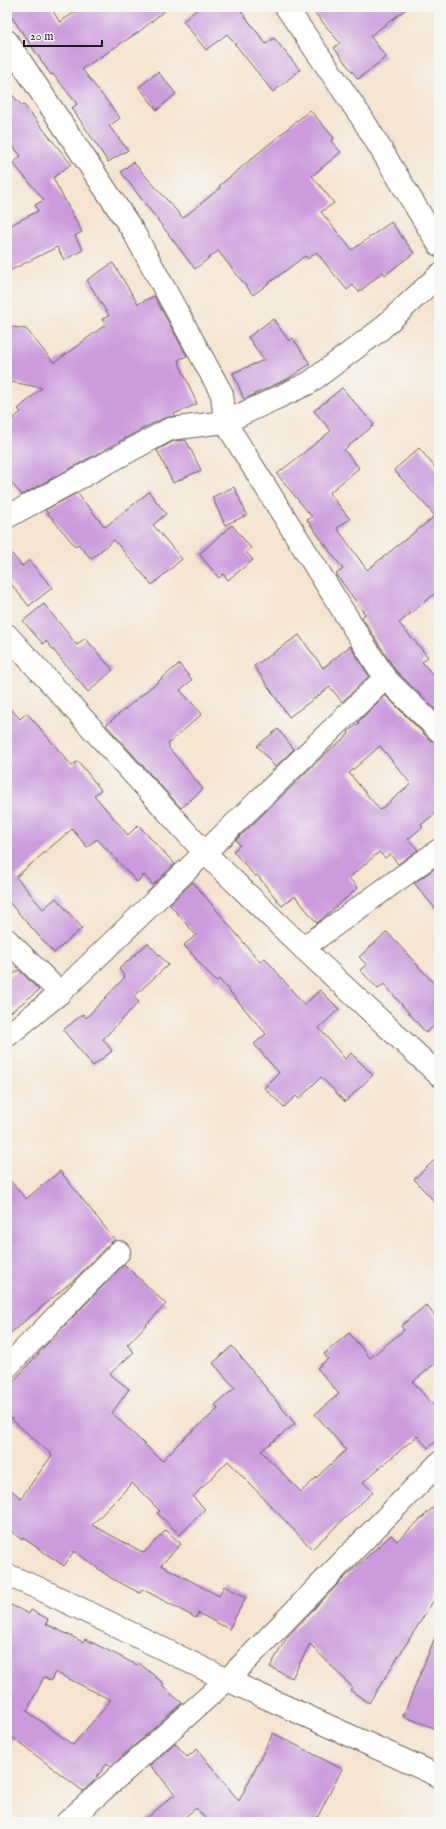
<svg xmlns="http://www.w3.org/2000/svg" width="446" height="1829" font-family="'IM FELL English',serif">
<rect width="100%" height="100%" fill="#f6f6f2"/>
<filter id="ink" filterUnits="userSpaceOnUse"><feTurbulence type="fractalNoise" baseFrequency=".025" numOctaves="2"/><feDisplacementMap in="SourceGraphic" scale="8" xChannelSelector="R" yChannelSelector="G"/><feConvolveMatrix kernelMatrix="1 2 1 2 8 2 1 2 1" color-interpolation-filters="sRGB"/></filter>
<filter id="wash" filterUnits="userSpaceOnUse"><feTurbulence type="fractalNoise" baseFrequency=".012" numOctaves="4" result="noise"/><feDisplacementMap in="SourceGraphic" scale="16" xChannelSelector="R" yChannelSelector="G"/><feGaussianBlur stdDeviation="0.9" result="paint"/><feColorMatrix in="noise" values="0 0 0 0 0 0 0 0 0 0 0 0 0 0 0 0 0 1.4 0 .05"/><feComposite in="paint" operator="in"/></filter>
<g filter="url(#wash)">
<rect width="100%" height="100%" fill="#f5e4cf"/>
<g id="blocks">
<g fill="#cb9bdc" fill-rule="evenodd">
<path d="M7,7h43l10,15 23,-15h86l-29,24 -58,38 38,49 -11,8 19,24 -20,12 -36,-54 5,-4 -24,-30 -2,1 -44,-65z"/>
<path d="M200,7h38l28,37 8,-6 26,32 -27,22 -46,-58 -21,16 -23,-29z"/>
<path d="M310,7h99l-39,29 16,21 -28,22 -24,-31 6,-5z"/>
<path d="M158,72l18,22 -19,16 -18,-23z"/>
<path d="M7,89l15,17 2,-1 47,59 -18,14 29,54 -7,4 8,14 -19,10 -7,-13 -50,25v-45l31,-16 -3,-6 9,-5 -31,-37 8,-7 -14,-17z"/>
<path d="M310,110l24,28 -3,3 10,11 -29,24 22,27 -13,9 31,38 39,-28 23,31 -29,22 -2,-3 -24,20 -6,-7 -6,5 -31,-38 -8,7 -3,-3 -52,39 -35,-44 -23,18 -74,-97 12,-10 50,56 37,-30 -1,-2z"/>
<path d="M113,263l25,41 16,-8 33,60 -9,4 19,44 -23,10 1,2 -11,2 -18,9 -124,68 -15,-17v-54l14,-12 -3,-3 24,-21 -35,-7v-55l19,3 28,34 51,-38 -3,-6 7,-3 -22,-36z"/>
<path d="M273,319l16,22 4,-3 17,26 -21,14 -45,21 -11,-26 31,-13 -16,-23z"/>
<path d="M342,388l32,37 -30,25 15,18 -30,25 21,26 -13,9 30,42 68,-54 -41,-46 25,-22 20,24v118l-40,33 29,34 -6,5 17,20v31l-44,-43 -33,-53 3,-3 -29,-40 7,-5 -36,-49 5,-3 -35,-43 54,-43 -17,-20z"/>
<path d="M186,440l15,30 -28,13 -16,-33 17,-9z"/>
<path d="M234,487l13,28 -22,10 -13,-28z"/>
<path d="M149,492l17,22 -13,11 29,34 -30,26 -38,-45 -23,19 -13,-15 -3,2 -30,-36 32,-17 28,34z"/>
<path d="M232,525l19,23 -5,4 7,8 -25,20 -5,-6 -4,4 -20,-24z"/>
<path d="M7,548l15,18 7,-6 23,28 -23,18 -22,-27z"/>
<path d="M44,604l33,41 8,-7 28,32 -25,22 -42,-51 -3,3 -20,-23z"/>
<path d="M299,635l24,33 27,-22 19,30 -27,26 -12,-15 -41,30 -35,-51z"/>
<path d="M179,664l13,16 -12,10 22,24 -34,30 2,2 -2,1 35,42 -22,19 -75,-83z"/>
<path d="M385,695l45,45 9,3v67l-18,15 2,2 -15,12 10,11 -20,14 -8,-10 -5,4 -6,-6 -30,26 9,10 -41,35 -22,-27 -13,10 -25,-31 -2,1 -22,-25 7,-6 -4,-5 87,-84 26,-22 -1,-2 11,-9 -1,-1zM380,746l31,38 -31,26 -31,-37z"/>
<path d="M7,705l13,14 7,-6 45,53 6,-5 23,29 -7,5 34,40 10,-10 37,39 -22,21 -9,-10 -7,7 -40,-43 -10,8 -15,-18 -56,48 27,32 13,-11 26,30 -28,25 -47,-53z"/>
<path d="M278,729l16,20 -19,18 -18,-21z"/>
<path d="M434,869l5,6v38l-25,-30z"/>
<path d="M193,882l67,80 5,-4 39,47 16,-15 19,19 -20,19 26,31 6,-6 22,22 -28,27 -24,-25 -22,22 -3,-3 -12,11 -20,-19 15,-15 -25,-29 12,-10 -47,-55 -3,3 -32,-37 12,-10 -27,-31z"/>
<path d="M387,932l52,57v33l-13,11 -42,-49 -6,5 -18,-19 7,-5 -8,-8z"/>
<path d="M148,943l20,22 -35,32 6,5 -36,37 9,12 -19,15 -30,-36 20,-16 3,4 39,-41 -6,-8z"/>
<path d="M19,970l20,20 -32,25v-36z"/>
<path d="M439,1156v51l-25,-28z"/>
<path d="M60,1171l55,69 -5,3 -35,36 -68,57v-159l19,22z"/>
<path d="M124,1264l42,40 -39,41 7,7 -24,22 19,15 -17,24 50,48 20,-21 36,-31 -3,-4 20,-17 -22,-25 19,-17 63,78 -34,27 40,41 45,-42 -31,-36 24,-20 -22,-26 11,-9 -4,-5 25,-21 21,25 34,-28 -3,-4 25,-21 13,16v39l-26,22 26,30v27l-11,9 -11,-12 -54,46 10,10 -61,57 -84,-88 -35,36 12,12 -25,26 -23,-22 3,-2 -28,-28 -40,42 52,28 22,-23 15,14 -20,21 58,31 5,-10 22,11 -17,32 -31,-16 -2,5 -54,-29 -2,4 -29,-15 -37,-27 -10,15 -41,-28 -1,2 -15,-12v-41l14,11 31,-43 -45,-40v-27l41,-45z"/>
<path d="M439,1502v90l-70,111 -19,-13 2,-3 -42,-43 -18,34 -22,-11 17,-30 56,-58 48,-44 6,6z"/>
<path d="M7,1603l22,11 2,-4 17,9 -2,5 37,18 2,-3 52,26 2,-2 25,21 -2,2 20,17 -71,63 -4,-3 -14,19 -10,9 -70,-53 -6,13zM55,1672l56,28 -38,45 -46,-34 17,-34 7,4z"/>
<path d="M438,1630l1,1v99l-36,-14z"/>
<path d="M273,1733l69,36 -27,53h-107l-12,-14 -17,14h-37l33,-28 -25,-29 25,-22 12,14 10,-8 42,52z"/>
</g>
</g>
</g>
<g filter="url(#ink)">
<use href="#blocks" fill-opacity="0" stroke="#68625b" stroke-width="1"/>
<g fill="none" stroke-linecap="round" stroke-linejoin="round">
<g stroke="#68625b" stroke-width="24">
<g id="minor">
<path d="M286,7l76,111 77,127"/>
<path d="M7,41l126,190 89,163 3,28 160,256 54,53"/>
<path d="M7,517l163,-88 55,-7 84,-39 71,-53 59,-55"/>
<path d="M7,635l199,219 97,94 136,127"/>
<path d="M7,940l53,53"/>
<path d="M303,948l136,-98"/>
<path d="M7,1036l53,-43 325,-315"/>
<path d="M7,1367l112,-115"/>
<path d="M7,1575l31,13 189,92 212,96"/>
<path d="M67,1822l160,-142 212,-217"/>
</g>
</g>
<use href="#minor" stroke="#fff" stroke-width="22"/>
</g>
</g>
<rect width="446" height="1829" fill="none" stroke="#f6f6f2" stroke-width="24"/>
<path d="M24 40v6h78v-6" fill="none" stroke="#1c1c1c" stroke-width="2"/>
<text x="30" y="40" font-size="12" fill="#1c1c1c" stroke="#f6f6f2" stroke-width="3" paint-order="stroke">20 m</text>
</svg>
